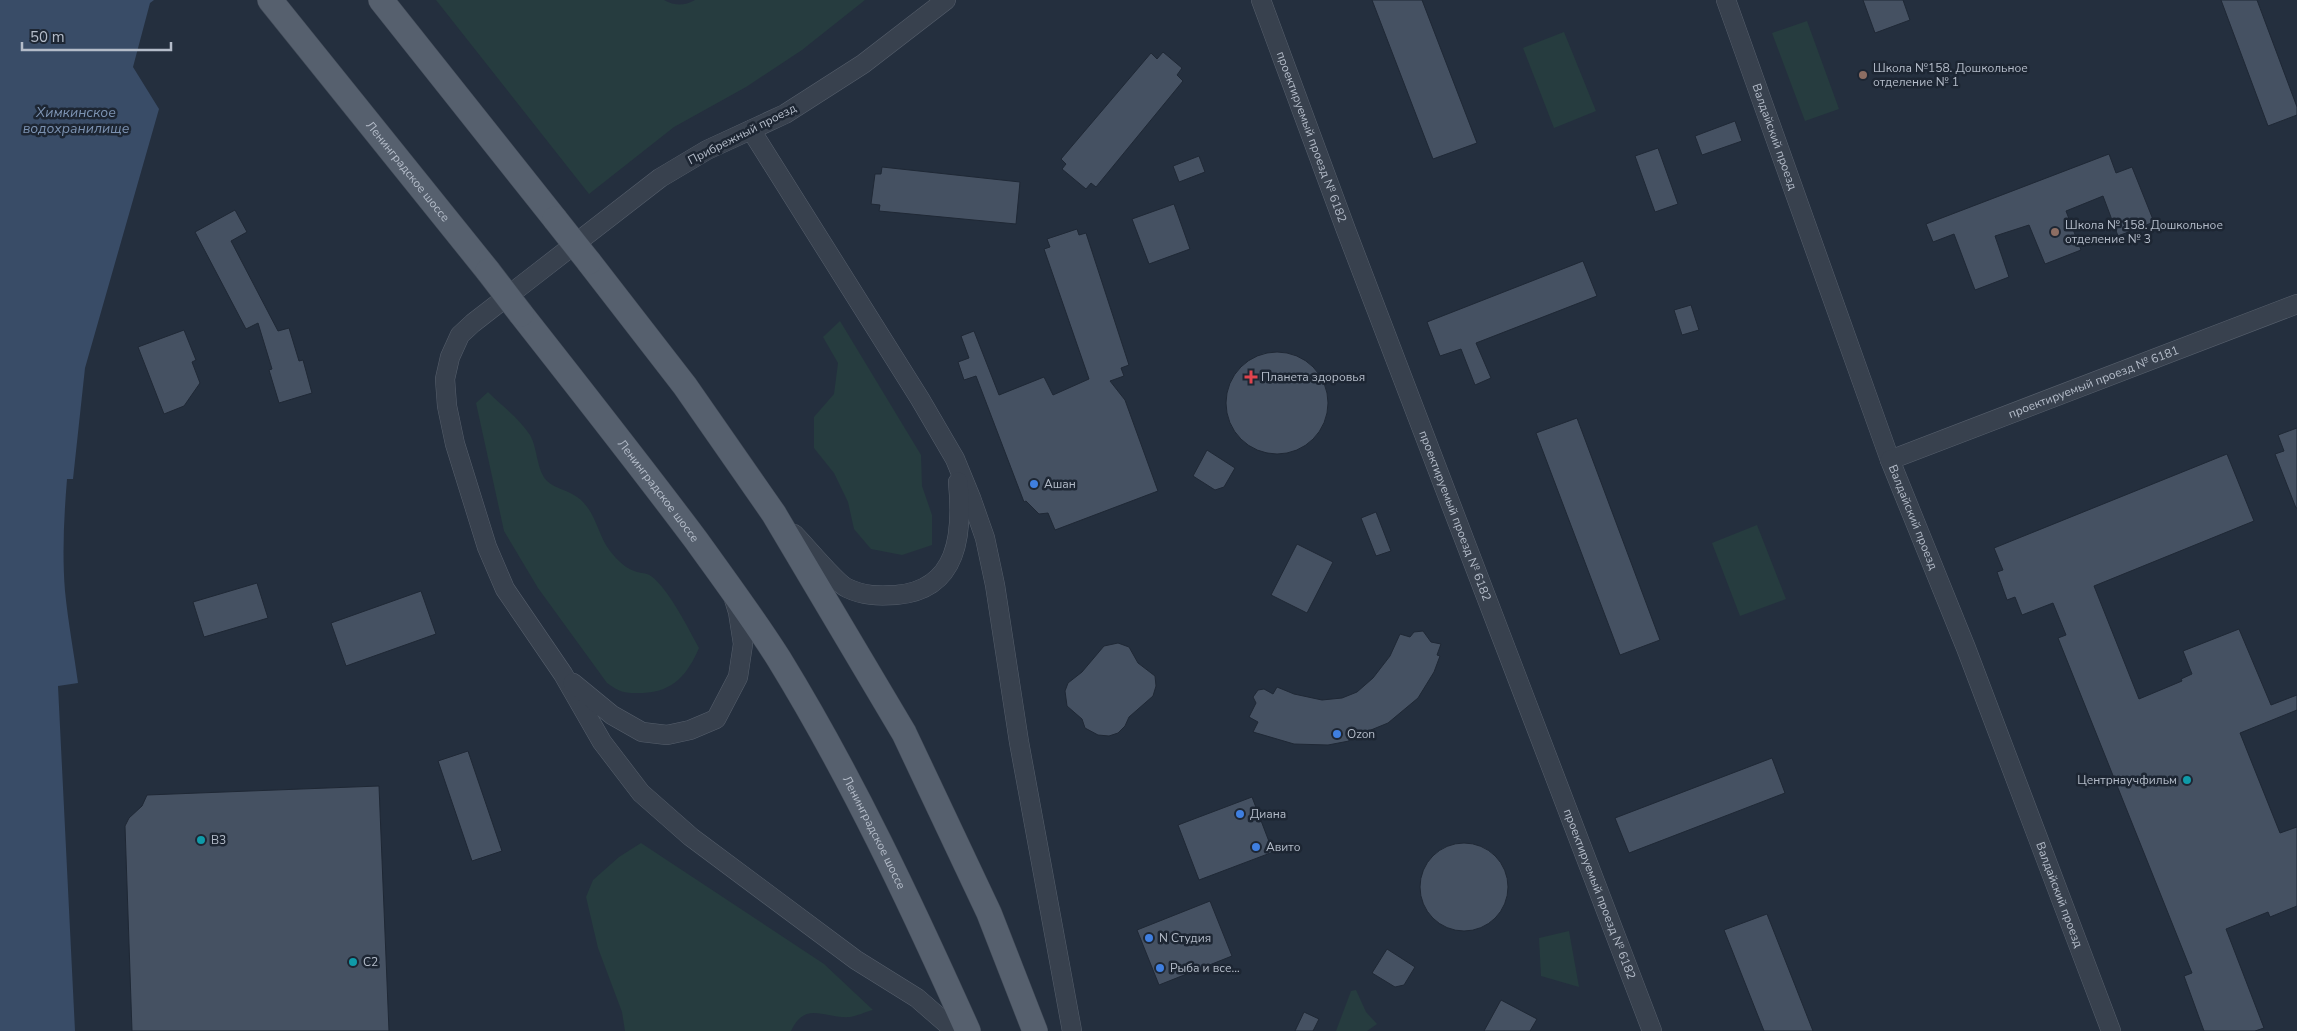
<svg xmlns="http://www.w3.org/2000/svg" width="2297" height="1031" font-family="'Nunito Sans',sans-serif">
<rect width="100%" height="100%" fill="#242f3e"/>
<g fill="#263c3f">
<path d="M436,0h228c11,6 20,6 31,0h170l-63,50 -56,37 -72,40 -85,67z"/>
<path d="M1807,21l32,88 -34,12 -33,-88z"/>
<path d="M1564,32l32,79 -42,17 -31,-80z"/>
<path d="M840,321l81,134 1,31 10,29v30l-30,10 -31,-6 -17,-20 -6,-27 -14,-29 -20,-25v-31l20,-23 4,-31 -15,-26z"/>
<path d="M488,392c13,13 32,27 42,43 8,14 6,34 17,46 9,8 21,9 30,16 19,13 20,37 33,54 7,9 16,18 27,21 4,1 10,1 14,4 17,12 37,52 48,72 -11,26 -26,44 -56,45 -17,0 -21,1 -36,-10l-69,-95 -34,-57 -28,-128z"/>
<path d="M1757,525l29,74 -46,17 -28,-73z"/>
<path d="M641,843l183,121 49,46c-8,2 -16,6 -23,7 -26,2 -44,-17 -59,14h-166l-3,-19 -24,-64 -12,-51 7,-17 26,-23z"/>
<path d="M1569,931l10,56 -38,-11 -2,-38z"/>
<path d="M1356,990l10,22 11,12 -10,7h-31l15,-40z"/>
</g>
<path fill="#394c67" d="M0,0h154l-4,3 -17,64 26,42 -74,259 -12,111h-6c-3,37 -5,75 -2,112 3,31 9,62 13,92l-20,3 17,345h-75z"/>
<g fill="#455162" stroke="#1f2835">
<path d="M1372,0h50l55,143 -44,16z"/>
<path d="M1863,0h40l7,20 -35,13z"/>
<path d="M2221,0h36l40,107v8l-29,11z"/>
<path d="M1163,52l19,16 -5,7 6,6 -87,106 -5,-4 -5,6 -24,-20 4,-5 -5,-5 90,-106 6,6z"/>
<path d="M1735,121l7,20 -40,14 -7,-19z"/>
<path d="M1658,148l20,56 -23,8 -20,-56z"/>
<path d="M2109,154l7,19 16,-6 22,55 -36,14 -15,-40 -37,15 15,39 -36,14 -16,-39 -34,11 14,41 -34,13 -21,-56 -21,8 -7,-18z"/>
<path d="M1199,156l6,16 -26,10 -6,-16z"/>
<path d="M882,167l138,15 -4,42 -137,-13 1,-6 -9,-1 4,-30h6z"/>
<path d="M1174,204l16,45 -41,15 -17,-45z"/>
<path d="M235,210l12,22 -16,9 47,90 11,-3 10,33 4,-1 9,33 -33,10 -10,-33 3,-1 -14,-46 -12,6 -51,-97z"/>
<path d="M1077,229l2,6 7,-2 43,132 -8,3 3,8 -14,5 15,19 33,91 -103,39 -7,-17 -9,1 -13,-13 -2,1 -48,-126 -12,4 -6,-18 11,-4 -8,-22 13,-5 25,64 45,-18 9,18 36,-16 -45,-130 6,-2 -3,-8z"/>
<path d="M1583,261l14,35 -121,47 15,35 -16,7 -14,-36 -21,7 -13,-34z"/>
<path d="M1691,305l8,25 -17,5 -8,-25z"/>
<path d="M184,330l12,30 -4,2 8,21 -16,23 -20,8 -26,-67z"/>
<circle cx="1277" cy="403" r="51"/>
<path d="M1577,418l83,222 -40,15 -84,-222z"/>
<path d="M2297,428v80h-1l-21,-54 9,-3 -6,-16z"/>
<path d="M1207,450l28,18 -11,19 -9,3 -22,-14z"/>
<path d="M2227,454l27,67 -160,65 45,113 43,-18 -1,-2 11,-5 -9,-23 56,-22 32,76 26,-10v15l-57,23 40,100 17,-6v79l-27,11 -2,-5 -42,17 38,99 -9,3h-51l-20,-55 8,-3 -134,-335 8,-3 -13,-32 -31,12 -7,-18 -8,3 -10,-28 6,-2 -9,-22z"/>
<path d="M1376,512l15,39 -15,5 -15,-38z"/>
<path d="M1297,544l36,18 -26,51 -36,-18z"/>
<path d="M257,583l11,35 -64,19 -11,-35z"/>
<path d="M421,591l15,43 -90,32 -15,-43z"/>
<path d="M1423,631l8,11 10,2 -4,11 3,1 -6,16 -16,26 -30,25 -39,16v2l-21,4 -34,-1 -41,-12 5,-10 -9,-5 7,-14 -3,-6 5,-7 6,-1 9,5 4,-7 17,7 28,6 20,-2 15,-6 16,-14 17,-22 10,-22 10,3 4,-5z"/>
<path d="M1118,643l11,4 9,16 17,13 1,10 -3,10 -24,21 -4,9 -7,7 -9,3 -11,-1 -13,-7 -3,-9 -15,-13 -2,-15 3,-8 14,-11 22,-26z"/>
<path d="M468,751l34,100 -30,10 -34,-100z"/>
<path d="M1772,758l13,35 -156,60 -14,-35z"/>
<path d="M379,786l10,245h-257l-7,-205 4,-8 13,-12 5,-11z"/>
<path d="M1252,797l21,55 -74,28 -21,-55z"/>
<circle cx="1464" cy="887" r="44"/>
<path d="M1210,901l22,55 -73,29 -22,-55z"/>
<path d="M1767,914l46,117h-49l-40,-101z"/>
<path d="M1387,949l28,18 -11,18 -9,2 -23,-14z"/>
<path d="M1501,1000l36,19 -7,12h-46z"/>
<path d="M1304,1012l15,7 -6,12h-18z"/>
</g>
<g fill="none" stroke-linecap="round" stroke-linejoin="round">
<g stroke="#565f6c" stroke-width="20">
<g id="minor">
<path d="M946,0l-83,64 -78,50 -78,36 -47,28 -187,145 -13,12 -10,22 -5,22 2,27 8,38 32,103 18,42 58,85 39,68 39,51 50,44 165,123 61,38 38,33"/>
<path id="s1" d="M1261,0l85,230 306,801"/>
<path id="s2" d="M1726,0l164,460 76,188 145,383"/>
<path d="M751,130l169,269 35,60 16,39 14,40 10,47 24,157 53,289"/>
<path id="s3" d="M1890,460l407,-156"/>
<path d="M794,534c11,11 42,49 53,54 17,8 31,8 49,7 63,-5 67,-62 62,-113"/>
<path d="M573,683l39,32 30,17 25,3 23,-5 26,-11 22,-42 5,-33 -5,-32 -4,-13"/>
</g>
</g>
<g stroke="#414a57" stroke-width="26">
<g id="major">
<path id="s4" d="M270,0l218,271"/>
<path d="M381,0l174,219"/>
<path d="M589,262l96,124 89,128 130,219 85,180 46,118"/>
<path id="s5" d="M521,314c59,75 118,150 175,226 28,39 57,78 83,119 73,119 132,245 189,372"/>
</g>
</g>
<use href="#minor" stroke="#38414e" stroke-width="19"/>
<use href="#major" stroke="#56606e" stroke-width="25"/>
<g stroke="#414a57" stroke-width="26" stroke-linecap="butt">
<g id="major-bridge">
<path d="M555,219l34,43"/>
<path d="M488,271l33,43"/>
</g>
</g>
<use href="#major-bridge" stroke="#56606e" stroke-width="25"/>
</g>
<g fill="#8d6e63" stroke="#1d2633" stroke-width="2">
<circle cx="1863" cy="75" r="5"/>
<circle cx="2055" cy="232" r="5"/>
</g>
<path fill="#e0444e" stroke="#1d2633" stroke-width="2" d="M1248.5 369.5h5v5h5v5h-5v5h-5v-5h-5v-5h5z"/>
<g fill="#3f7fe0" stroke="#1d2633" stroke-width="2">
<circle cx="1034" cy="484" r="5"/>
<circle cx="1337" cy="734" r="5"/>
<circle cx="1240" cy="814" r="5"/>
<circle cx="1256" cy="847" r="5"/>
<circle cx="1149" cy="938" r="5"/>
<circle cx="1160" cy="968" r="5"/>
</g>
<g fill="#0f9aa8" stroke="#1d2633" stroke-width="2">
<circle cx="2187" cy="780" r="5"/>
<circle cx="201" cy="840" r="5"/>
<circle cx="353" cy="962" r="5"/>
</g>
<g text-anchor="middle" stroke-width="5" stroke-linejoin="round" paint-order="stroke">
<g font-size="12" fill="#b4bcc9" stroke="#1d2633" text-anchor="start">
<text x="1873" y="72">Школа №158. Дошкольное<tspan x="1873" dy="14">отделение № 1</tspan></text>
<text x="2065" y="229">Школа № 158. Дошкольное<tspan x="2065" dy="14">отделение № 3</tspan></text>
<text x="1261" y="381">Планета здоровья</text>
<text x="1044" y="488">Ашан</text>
<text x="1347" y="738">Ozon</text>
<text x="2177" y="784" text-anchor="end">Центрнаучфильм</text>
<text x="1250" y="818">Диана</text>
<text x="211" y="844">B3</text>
<text x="1266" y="851">Авито</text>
<text x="1159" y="942">N Студия</text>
<text x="363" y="966">C2</text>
<text x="1170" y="972">Рыба и все...</text>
</g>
<g font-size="12" fill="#b4bcc9" stroke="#1d2633">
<text transform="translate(742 134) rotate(-27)" y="4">Прибрежный проезд</text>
<text dy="4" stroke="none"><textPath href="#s1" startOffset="146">проектируемый проезд № 6182</textPath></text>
<text dy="4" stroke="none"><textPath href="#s2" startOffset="145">Валдайский проезд</textPath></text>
<text dy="4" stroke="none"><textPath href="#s4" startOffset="220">Ленинградское шоссе</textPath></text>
<text dy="4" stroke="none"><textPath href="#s3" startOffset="218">проектируемый проезд № 6181</textPath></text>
<text dy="4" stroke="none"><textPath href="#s5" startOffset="224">Ленинградское шоссе</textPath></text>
<text dy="4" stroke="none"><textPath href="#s1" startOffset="551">проектируемый проезд № 6182</textPath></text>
<text dy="4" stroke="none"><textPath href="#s2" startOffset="550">Валдайский проезд</textPath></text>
<text dy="4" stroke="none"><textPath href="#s5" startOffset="629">Ленинградское шоссе</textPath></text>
<text dy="4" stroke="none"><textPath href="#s1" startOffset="956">проектируемый проезд № 6182</textPath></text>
<text dy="4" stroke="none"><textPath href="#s2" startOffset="955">Валдайский проезд</textPath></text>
</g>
<g font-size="14" font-style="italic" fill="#7c92b1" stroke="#1d2633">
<text x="76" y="117">Химкинское<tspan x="76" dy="16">водохранилище</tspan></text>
</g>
</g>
<path d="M22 42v8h149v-8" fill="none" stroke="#b4bcc9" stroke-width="2.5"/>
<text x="30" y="42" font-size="15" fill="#b4bcc9" stroke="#1d2633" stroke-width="4" paint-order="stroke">50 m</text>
</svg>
